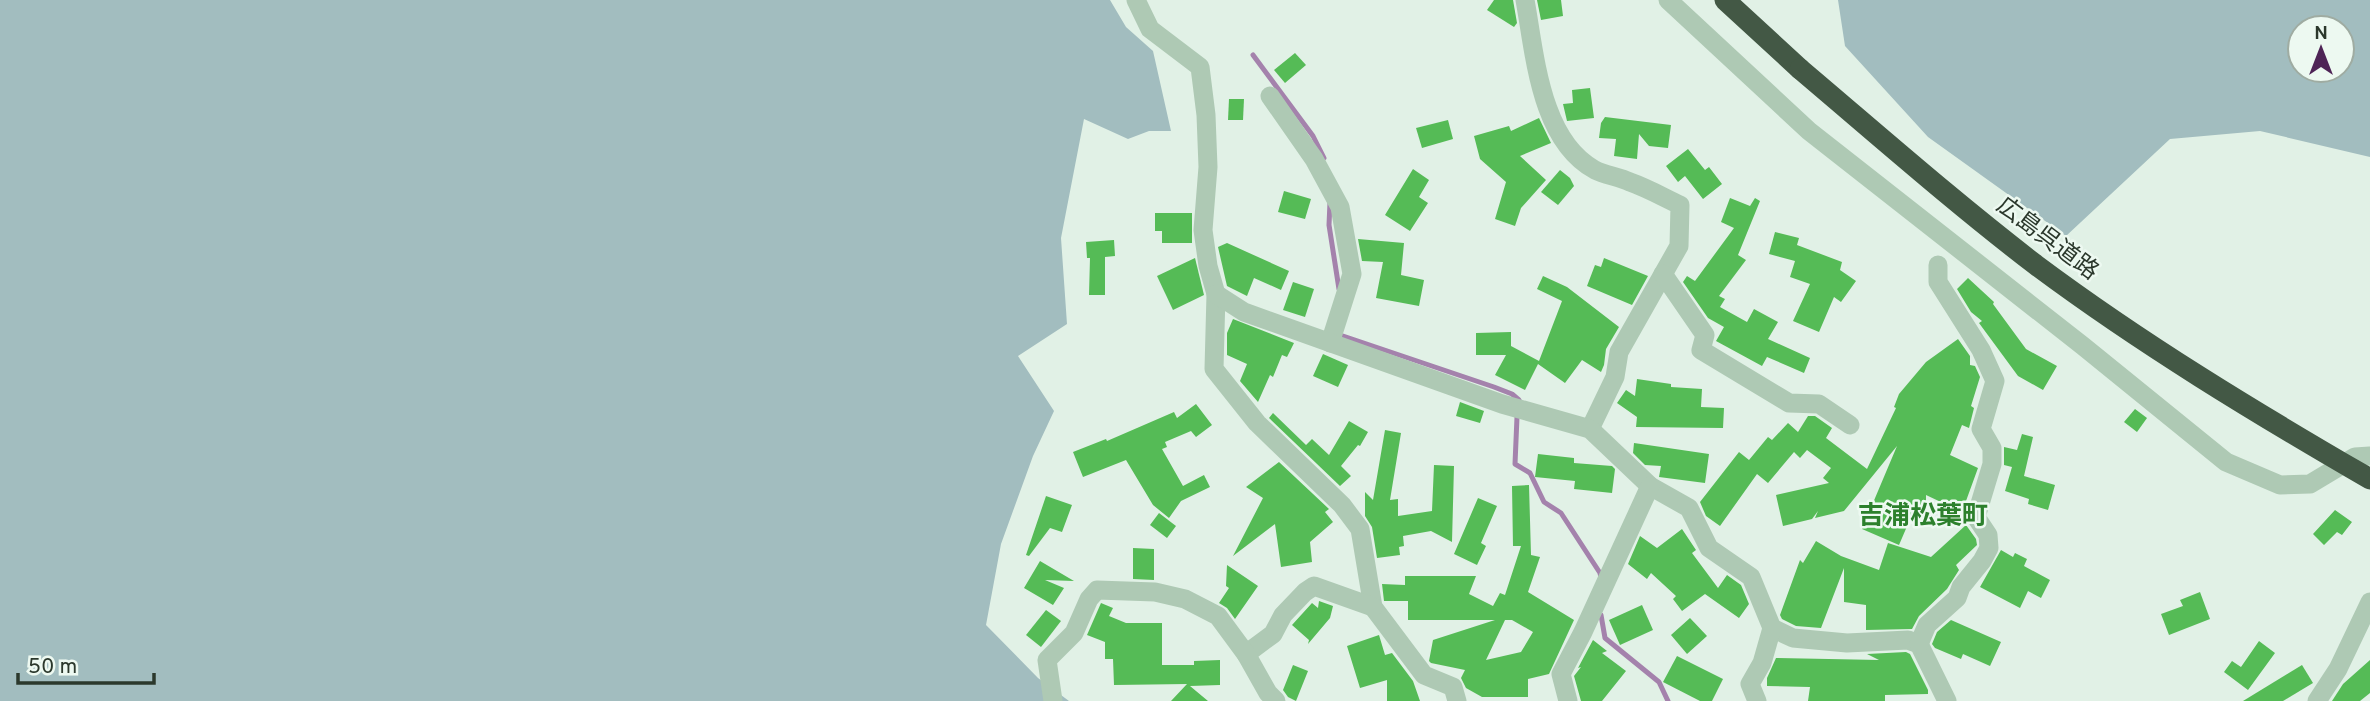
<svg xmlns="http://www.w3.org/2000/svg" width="2370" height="701" font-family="Overpass,'Noto Sans JP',sans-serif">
<rect width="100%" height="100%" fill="#e1f1e6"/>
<g fill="#a2bdbf" fill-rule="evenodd">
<path d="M0,0h1110l16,27 27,24 18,80h-22l-21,8 -44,-20 -23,119 6,86 -49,32 36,55 -21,45 -32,88 -15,81 52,53 31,23h-1069z"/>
<path d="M1838,0h532v157l-110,-26 -90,8 -104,97 -138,-99 -83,-91zM2342,28v42h-42v-42z"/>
</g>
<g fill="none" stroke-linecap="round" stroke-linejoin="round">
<g stroke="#a482ac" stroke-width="5">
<path d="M1253,55l60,81 11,22"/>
<path d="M1330,202l-1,23 10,64"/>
<path d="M1343,336l151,51 18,7 7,6"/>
<path d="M1517,417l-2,47 15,9 14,29 17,11 39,60 1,5"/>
<path d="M1601,615l4,23 54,44 9,19"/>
</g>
</g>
<g fill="#55bb56" fill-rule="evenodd">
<path d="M1494,0h19l4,23 -3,4 -27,-17z"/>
<path d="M1537,0h24l2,16 -22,4z"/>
<path d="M1295,53l11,12 -21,18 -11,-13z"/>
<path d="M1590,88l4,30 -27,3 -4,-17 10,-1 -1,-13z"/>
<path d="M1229,99h15l-1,21h-15z"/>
<path d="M1605,117l66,8 -3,23 -19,-2 -10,-12 -2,25 -23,-3 2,-17 -17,-1 2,-15z"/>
<path d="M1539,118l12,25 -31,13 26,24 -25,28 -6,18 -20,-7 11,-37 -26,-23 -6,-23 35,-10 2,5z"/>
<path d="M1448,120l5,19 -31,9 -6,-20z"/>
<path d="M1688,149l17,21 4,-3 13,17 -19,15 -18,-23 -7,6 -12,-16z"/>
<path d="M1413,169l16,11 -10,17 9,6 -18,28 -25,-16z"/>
<path d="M1560,170l10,8 4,8 -16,19 -17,-13z"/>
<path d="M1284,191l27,8 -6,20 -27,-7z"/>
<path d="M1730,198l20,8 5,-8 5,3 -22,54 8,5 -27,36 6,3 -5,8 27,15 7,-13 24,13 -10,17 42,19 -6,15 -37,-16 -5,9 -46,-25 8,-14 -16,-9 -25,-36 4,-6 8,5 39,-53 -13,-6z"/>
<path d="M1155,213h37v30h-30v-12h-7z"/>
<path d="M1775,232l24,6 -2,7 45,17 -2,8 16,11 -15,21 -7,-5 -15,35 -26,-11 17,-37 -20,-7 5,-16 -26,-7z"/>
<path d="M1358,239l46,4 -3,32 23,5 -5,26 -43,-8 7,-36 -21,-1z"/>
<path d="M1114,240l1,16 -10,1v38h-16l1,-37h-3l-1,-16z"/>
<path d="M1227,243l62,28 -8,19 -27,-12 -7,18 -20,-10 -9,-39z"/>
<path d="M1195,258l9,37 -31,15 -16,-34z"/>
<path d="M1604,258l44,18 -16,29 -45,-19 8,-21 6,2z"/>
<path d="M1543,276l24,11 52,40 -13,22 -2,16 -3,7 -19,-12 -17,23 -27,-19 -13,26 -30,-15 11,-20h-30v-22l35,-1v14l28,15 23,-60 -25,-12z"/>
<path d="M1968,278l26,24 -1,2 33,45 31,17 -14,24 -25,-14 -39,-53 3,-2 -11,-9 -14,-23z"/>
<path d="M1293,282l21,7 -9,28 -22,-7z"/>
<path d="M1233,319l61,24 -7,14 -5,-2 -9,22 -3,-2 -12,27 -18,-21 7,-17 -20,-9v-22z"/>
<path d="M1958,339l12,17v9l5,1 5,11 -9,29 3,2 -5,20 -7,-3 -12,30 28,13 -16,44 -36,-17v16l-12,-1 -15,35 -37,-16 35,-83 -53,65 -29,7 3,-7 -6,8 -29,7 -7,-31 53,-12 -6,-5 8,-10 -24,-18 -7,8 -6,-6 -26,31 -11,-9 -37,52 -14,-10 -6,-14 39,-50 10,8 19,-23 4,3 16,-17 10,9 10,-16h7l17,12 -6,10 41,31 29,-61 -2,-1 5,-13 27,-32z"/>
<path d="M1323,354l25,11 -10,22 -25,-11z"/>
<path d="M1637,379l34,5v3l31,2 -1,18 23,1 -1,20 -87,-1 1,-10 -20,-14 9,-13 9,6z"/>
<path d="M1460,402l24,9 -4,12 -24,-7z"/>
<path d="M1196,404l16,21 -16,12 -5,-6 -26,11 2,5 -5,2 21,37 21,-11 6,12 -29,14 -12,17 -16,-13 -27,-45 -43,17 -10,-25 33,-13 1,2 67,-29 3,6z"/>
<path d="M2135,409l12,9 -10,14 -13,-10z"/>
<path d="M1273,413l33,32 6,-6 17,16 20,-34 19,11 -8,14 -2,-1 -17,21 10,10 -11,10 -71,-68z"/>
<path d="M1385,430l16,3 -11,67 8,-1v17l34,-5 2,-46 20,1 -2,76 -21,-11 -28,5 1,10 -5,1 1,8 -23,3 -5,-31 -7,-11v-24l8,8z"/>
<path d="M2022,434l11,3 -9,39 31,9 -7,25 -20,-6 1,-5 -24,-8 7,-24 -8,-2v-18l13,3z"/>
<path d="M1634,443l75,11 -4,29 -46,-6 2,-11 -16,-1 -12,-12z"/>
<path d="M1538,454l36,4v5l38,3 3,3 -3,24 -38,-4 1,-8 -40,-4z"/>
<path d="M1279,462l50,47 -4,3 8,10 -23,20 2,20 -31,5 -6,-43 -42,32 30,-58 -17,-11z"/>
<path d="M1529,485l2,70 9,2 -12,35 46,28 -25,54 -21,5v18h-46l-16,-9 -5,-10 4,-8 -34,-7 -2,-2 4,-21 62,-20h-87v-19h-24l-2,-17 23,1v-9h71l-7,18 24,12 7,-13 5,2 16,-49h-8l-1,-60zM1505,620h7l21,12 -12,20 -35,8z"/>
<path d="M1046,496l26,9 -10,27 -12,-4 -21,28 -3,-1z"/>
<path d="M1478,498l19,8 -16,37 5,3 -9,19 -23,-11z"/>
<path d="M2335,510l17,12 -10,13 -5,-3 -13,13 -11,-11z"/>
<path d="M1159,513l17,13 -9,12 -17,-13z"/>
<path d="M1966,525l10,14 1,6 -21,20 3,5 -12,19 -28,27 -7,13 -46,1v-25l-22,-3v-34l-23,60 -25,-2 -14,-7 -2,-4 20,-55 3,3 13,-22 25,15 38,14 9,-27 43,14z"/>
<path d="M1682,529l14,21 -4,3 26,35 9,-13 14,10 8,19 -10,14 -34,-24 -23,17 -9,-12 3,-3 -25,-23 -4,6 -19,-15 12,-28 17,12z"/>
<path d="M1133,548l21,1v31l-21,-1z"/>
<path d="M2001,550l12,7 2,-4 12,6 -3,7 26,14 -9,18 -13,-7 -8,17 -40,-21z"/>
<path d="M1040,561l34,20 -29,-1 19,8 -11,17 -29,-17z"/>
<path d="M1227,565l31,21 -23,33 -8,-11 -8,-5 10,-15 -3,-2z"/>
<path d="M2200,592l10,27 -41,16 -8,-21 22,-8 -3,-6z"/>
<path d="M1319,601l14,5 -3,12 -22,26 1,-4 -17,-15 20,-22 6,5z"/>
<path d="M1101,603l12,5 -4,8 17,7h36v42h32v-4l26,-1v25l-30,1 18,15h-37l16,-17 -73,1 -1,-26h-8v-17l-18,-7z"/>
<path d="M1642,605l11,25 -33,15 -11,-25z"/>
<path d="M1046,610l15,11 -20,26 -15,-12z"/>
<path d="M1690,618l17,18 -20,18 -16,-19z"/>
<path d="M1951,620l50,22 -11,24 -27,-12 -2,5 -26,-11 -3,-4 5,-12z"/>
<path d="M1379,635l6,20 7,-2 21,28 7,20h-33v-21l-27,8 -13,-42z"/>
<path d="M1593,640l14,11 -5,2 24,18 -24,30h-21l-7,-25 7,-9 -3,1z"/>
<path d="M2259,641l16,12 -27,37 -24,-18 8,-11 9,6z"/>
<path d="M1906,652l4,2 18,36v4l-43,1v6h-77l2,-14 -43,-1v-8l9,-20 103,2 -12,-6z"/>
<path d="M1677,656l46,23 -11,22h-12l-37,-19z"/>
<path d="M2370,660v33l-10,8h-28l11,-17z"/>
<path d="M1293,665l15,6 -12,30 -8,-4 -5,-7z"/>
<path d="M2302,665l11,18 -30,18h-40z"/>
</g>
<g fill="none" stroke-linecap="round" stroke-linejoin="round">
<g stroke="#aec9b4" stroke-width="19">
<path d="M1136,0l14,29 50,38 6,48 2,52 -5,63 5,36 8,28 -2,75 43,54 85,82 18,24 13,78 51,68 29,12 4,14"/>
<path d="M1525,0c10,54 15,140 70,170 10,5 24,7 35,12 17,6 33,15 50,23l-1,41 -60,106 -4,25 -25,52"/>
<path d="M1668,0l141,131 274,215 143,116 54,23 30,-1 45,-27 15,-1"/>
<path d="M1270,96l44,63 26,48 12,67 -22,69"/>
<path d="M1663,274l42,61 -4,15 88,53 30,1 31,21"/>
<path d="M1216,294l28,18 258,92 88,25 60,57 39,22 20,40 42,29 21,51 21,10 54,5 61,-3 11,4 28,57"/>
<path d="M1919,644l8,-19 30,-27 4,-11 21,-26 7,-13 -1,-13 -12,-18 16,-53v-16l-11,-19 14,-48 -14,-31 -43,-68v-17"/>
<path d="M1246,654l27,-20 10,-19 22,-23 9,-6 59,21"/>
<path d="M1053,701l-6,-41 27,-27 15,-34 8,-9 58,2 30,7 33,17 28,38 22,39 8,8"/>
<path d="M1568,701l-7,-27 22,-42 67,-146"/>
<path d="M1757,701l-7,-17 12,-21 10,-35"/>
<path d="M2317,701l21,-32 32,-67"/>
</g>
<path stroke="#435845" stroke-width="21" d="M1725,0l75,69"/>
<path stroke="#435845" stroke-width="21" d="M1800,69c78,66 155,134 236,196 106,79 220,148 334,214"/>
</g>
<g text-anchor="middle" stroke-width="5" stroke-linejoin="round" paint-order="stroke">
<g font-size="24" fill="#2b382c" stroke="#edf9f1">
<text transform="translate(2048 238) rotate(37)" y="8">広島呉道路</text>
</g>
<g font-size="26" font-weight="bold" fill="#2c802c" stroke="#edf9f1">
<text x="1923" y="524">吉浦松葉町</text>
</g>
</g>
<g transform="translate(2321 49)"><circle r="33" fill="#edf9f1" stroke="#9faca2" stroke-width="2"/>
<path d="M0-5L12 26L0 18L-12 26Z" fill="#4e2456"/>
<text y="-10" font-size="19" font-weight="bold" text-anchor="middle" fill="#2b382c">N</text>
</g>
<path d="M18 673v10h136v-10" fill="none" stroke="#2b382c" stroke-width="3.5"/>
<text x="28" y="673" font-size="21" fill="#2b382c" stroke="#edf9f1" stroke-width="5" paint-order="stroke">50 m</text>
</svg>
